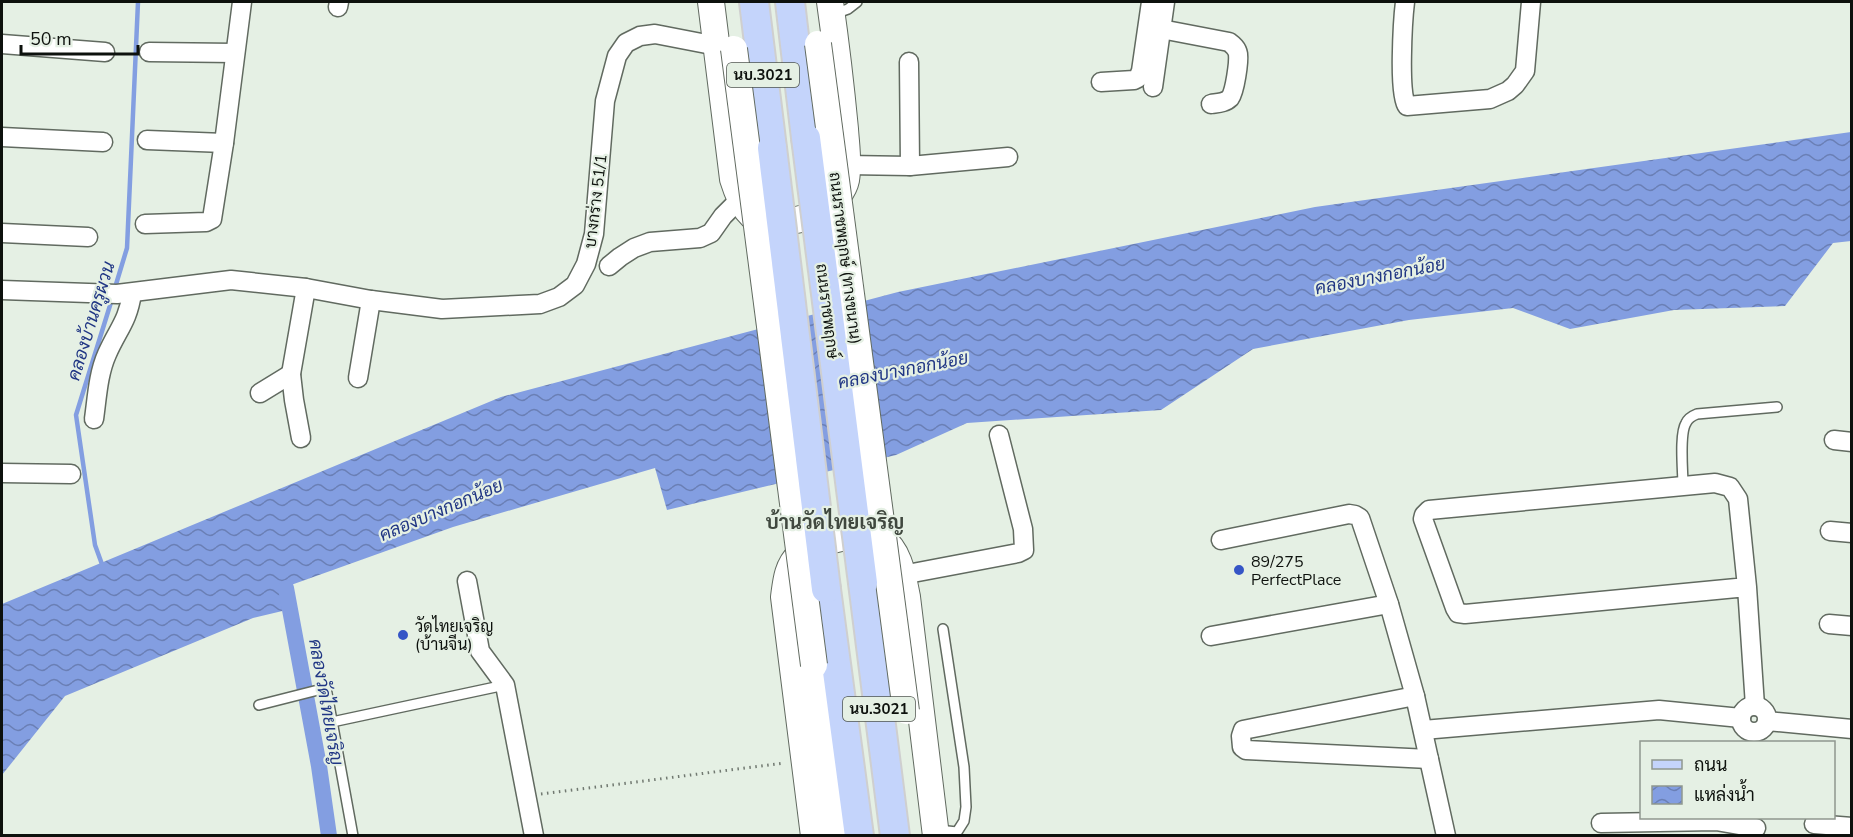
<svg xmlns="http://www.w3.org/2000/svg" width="1853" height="837" font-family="'Nunito Sans',Sarabun,sans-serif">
<defs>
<pattern id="water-waves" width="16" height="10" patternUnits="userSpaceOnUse" patternTransform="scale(1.5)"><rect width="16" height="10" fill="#839ee1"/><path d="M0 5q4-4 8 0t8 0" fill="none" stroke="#6a7fb5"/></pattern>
</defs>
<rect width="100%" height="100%" fill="#e5f0e4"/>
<path fill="url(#water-waves)" d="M1851,132v109l-18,2 -48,63 -111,4 -104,19 -57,-21 -104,12 -156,29 -92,61 -194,13 -71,32 -229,55 -12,-42 -202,59 -162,58 4,23 -42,10 -188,78 -63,79v-171l499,-207 397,-105 417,-85z"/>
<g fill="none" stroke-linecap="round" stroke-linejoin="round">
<g stroke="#839ee1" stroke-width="4.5">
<path d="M114,291l13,-43 11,-246"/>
<path d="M103,567l-8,-22 -19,-130 36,-116"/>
</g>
<path stroke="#839ee1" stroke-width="16" d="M286,588l33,178 10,70"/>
<g stroke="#616a60" stroke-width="12">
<g id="lane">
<path d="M834,14l14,-5 9,-7"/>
<path d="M1683,486c0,-15 -4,-52 3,-63 2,-5 6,-7 11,-9l80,-7"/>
<path d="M259,705l67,-17 27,148"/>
<path d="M332,722l173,-37"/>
<path d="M938,830l19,2 7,-11 2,-14 -2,-40 -21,-138"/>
</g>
</g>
<g stroke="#616a60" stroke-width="21">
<g id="street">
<path d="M1405,2c-2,16 -7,94 2,104l83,-7 18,-8 7,-6 10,-14 6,-69"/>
<path d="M338,7l1,-5"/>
<path d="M1161,29l68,13c4,3 8,6 9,12 1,8 -3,37 -8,44 -5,5 -13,5 -19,6"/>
<path d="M2,44l103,8"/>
<path d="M149,52l86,1"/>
<path d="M909,62l1,104"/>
<path d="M1101,82l33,-2 4,-2 3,-7 10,-69"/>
<path d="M1153,87l12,-85"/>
<path d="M2,137l101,5"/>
<path d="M147,140l77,3"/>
<path d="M847,165l63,1 98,-9"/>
<path d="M145,224l61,-2 6,-3 12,-76 18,-141"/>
<path d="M2,233l86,4"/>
<path d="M609,266l11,-9 14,-9 16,-6 50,-4 11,-5 12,-17 17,-17"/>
<path d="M2,290l115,4 114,-14 75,8 65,12 71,9 98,-5 19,-7 16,-12 11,-21 8,-30 11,-133 12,-45 9,-13 14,-7 15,-2 62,12"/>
<path d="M358,378l13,-78"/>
<path d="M260,393l31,-19"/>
<path d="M94,419c3,-21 4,-45 13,-65 11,-25 21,-33 25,-61"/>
<path d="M301,438l-7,-38 -3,-26 15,-86"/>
<path d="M1834,440l18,2"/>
<path d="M2,473l69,1"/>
<path d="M1830,531l22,2"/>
<path d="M1221,540l128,-26 6,1 5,3 29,86 26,92 31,140"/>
<path d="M902,575l116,-22 6,-3 -1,-21 -24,-94"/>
<path d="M467,581l13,70 25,34 29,151"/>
<path d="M1747,587l-282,27 -7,-1 -3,-5 -32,-89 1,-4 5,-5 286,-27 15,4 8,12 9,88 8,119"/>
<path d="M1829,624l23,2"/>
<path d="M1211,636l178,-32"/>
<path d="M1415,696l-172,34 -2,6 1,11 4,3 183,9"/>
<circle cx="1754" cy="719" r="13"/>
<path d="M1767,721l85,8"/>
<path d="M1423,730l236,-20 82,8"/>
<path d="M1601,823l115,-2 40,7"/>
<path d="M1814,824l38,3"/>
</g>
</g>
<g stroke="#616a60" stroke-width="28">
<g id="secondary">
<path d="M711,2l22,177c7,22 16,47 44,44 23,-2 47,-8 61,-27 3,-4 7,-11 8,-16 3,-17 0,-35 -1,-51 -4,-42 -9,-85 -15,-127"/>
<path d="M814,665l20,171"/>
<path d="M814,836l-30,-239c2,-15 3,-31 15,-42 13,-13 68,-26 83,-16 18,12 21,39 25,58l29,239"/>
</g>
</g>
<g stroke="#cfcfcf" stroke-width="32">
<g id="primary">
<path d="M754,2l18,146"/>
<path d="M790,2l16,136"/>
<path d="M863,583l32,253"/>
<path d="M826,589l33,247"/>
</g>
</g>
<path stroke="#717971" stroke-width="3" stroke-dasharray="1.5 4.5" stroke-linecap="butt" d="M541,794l244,-31"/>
<use href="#lane" stroke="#fff" stroke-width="9"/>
<use href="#street" stroke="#fff" stroke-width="18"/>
<use href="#secondary" stroke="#fff" stroke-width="26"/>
<use href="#primary" stroke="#c4d4fb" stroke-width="28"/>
<g stroke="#616a60" stroke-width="28" stroke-linecap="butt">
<g id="secondary-bridge">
<path d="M818,44l88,667"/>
<path d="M734,49l80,616"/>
</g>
</g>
<g stroke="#cfcfcf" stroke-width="32" stroke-linecap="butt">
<g id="primary-bridge">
<path d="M806,138l57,445"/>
<path d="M772,148l54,441"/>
</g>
</g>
<use href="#secondary-bridge" stroke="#fff" stroke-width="26"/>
<use href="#primary-bridge" stroke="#c4d4fb" stroke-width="28"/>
</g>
<g fill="#3555c6" stroke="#e5f0e4" stroke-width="2">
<circle cx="1239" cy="570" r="6"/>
<circle cx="403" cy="635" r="6"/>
</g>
<g text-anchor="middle" stroke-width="4.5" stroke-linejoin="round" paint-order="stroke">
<g fill="#e5f0e4" stroke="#4e544e" stroke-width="1.5">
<rect x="727" y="63" width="72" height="24" rx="4.5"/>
<rect x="843" y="697" width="72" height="24" rx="4.5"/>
</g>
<g font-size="15" font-weight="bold" fill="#0d110d">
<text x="763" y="80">นบ.3021</text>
<text x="879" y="714">นบ.3021</text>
</g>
<g font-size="16" fill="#0d110d" stroke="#e5f0e4">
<text transform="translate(595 201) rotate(-83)" y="6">บางกร่าง 51/1</text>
<text transform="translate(846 258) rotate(83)" y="6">ถนนราชพฤกษ์ (ทางขนาน)</text>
<text transform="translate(828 311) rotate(83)" y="6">ถนนราชพฤกษ์</text>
</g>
<g font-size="16" fill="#0d110d" stroke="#e5f0e4" text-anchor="start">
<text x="1251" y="567">89/275<tspan x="1251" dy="18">PerfectPlace</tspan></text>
<text x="415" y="632">วัดไทยเจริญ<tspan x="415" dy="18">(บ้านจีน)</tspan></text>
</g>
<g font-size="18" font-style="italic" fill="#203684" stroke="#e5f0e4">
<text transform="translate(1380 276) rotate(-11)" y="6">คลองบางกอกน้อย</text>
<text transform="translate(91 321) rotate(-73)" y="6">คลองบ้านครูผวน</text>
<text transform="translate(903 370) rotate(-11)" y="6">คลองบางกอกน้อย</text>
<text transform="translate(441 510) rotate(-23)" y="6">คลองบางกอกน้อย</text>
<text transform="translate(326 702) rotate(80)" y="6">คลองวัดไทยเจริญ</text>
</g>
<g font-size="20" font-weight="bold" fill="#40483f" stroke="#e5f0e4">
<text x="835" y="529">บ้านวัดไทยเจริญ</text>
</g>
</g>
<rect width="1853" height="837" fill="none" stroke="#0d110d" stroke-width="6"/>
<rect x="1640" y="741" width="195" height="78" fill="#e5f0e4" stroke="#8f978e" stroke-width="1.5"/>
<rect x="1652" y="760" width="30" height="9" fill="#c4d4fb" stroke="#8f978e" stroke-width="1.5"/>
<text x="1694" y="771" font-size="18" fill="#0d110d">ถนน</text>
<rect x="1652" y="786" width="30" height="18" fill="url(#water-waves)" stroke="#8f978e" stroke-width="1.5"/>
<text x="1694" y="801" font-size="18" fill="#0d110d">แหล่งน้ำ</text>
<path d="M21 45v9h117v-9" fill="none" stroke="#0d110d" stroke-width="3"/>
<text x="30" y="45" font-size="18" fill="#0d110d" stroke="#e5f0e4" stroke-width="4.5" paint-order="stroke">50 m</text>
</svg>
